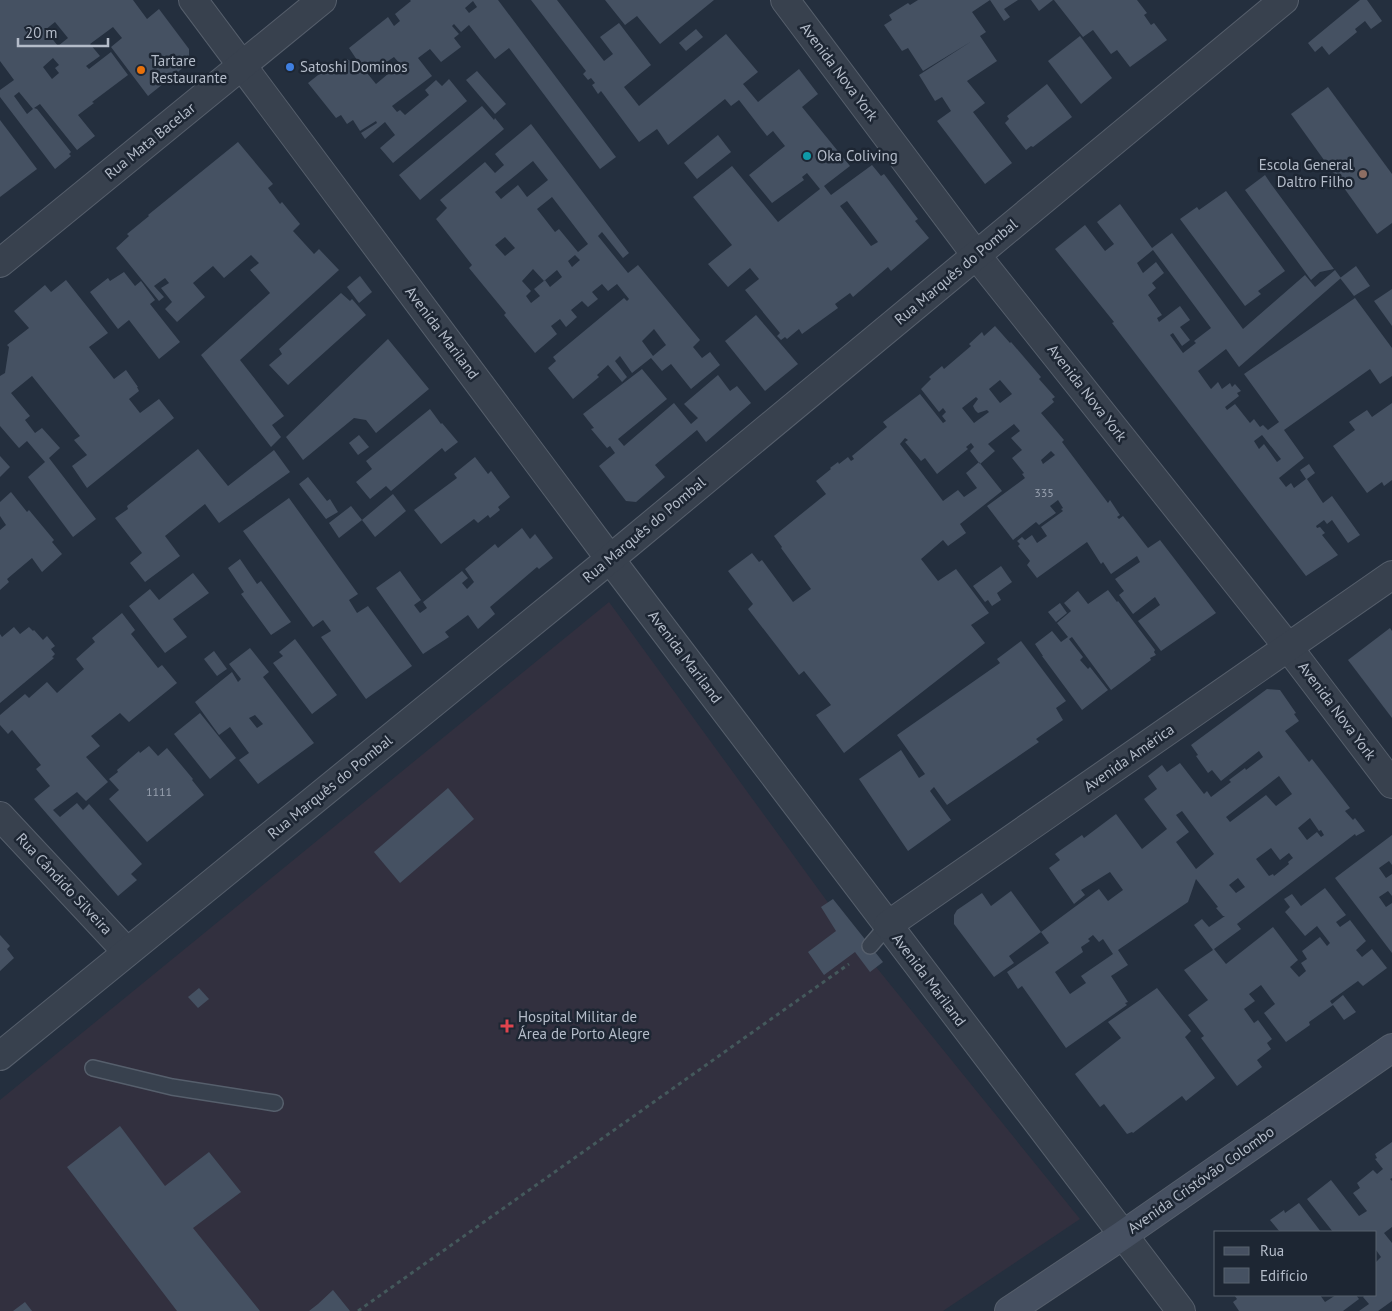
<svg xmlns="http://www.w3.org/2000/svg" width="1392" height="1311" font-family="'PT Sans',sans-serif">
<rect width="100%" height="100%" fill="#242f3e"/>
<path fill="#32303f" d="M609,602l255,350 216,267 -137,92h-943v-211z"/>
<g fill="#455162" fill-rule="evenodd">
<path d="M0,0h133l14,19 12,-10 30,40v14l-41,33 -37,-49 11,-9 -9,-11 -23,17 10,12 -14,10 3,3 22,-17 17,23 -36,27 2,1 -16,12 17,21 -18,14 -37,-46 -6,4 3,1 34,43 -2,2 2,2 -16,13 -55,-72v-7l14,-10 -14,-19zM55,22l13,16 -10,8 -13,-16zM53,58l6,7 -4,3 4,5 -7,6 -9,-12zM19,92l14,17 -6,5 -13,-18z"/>
<path d="M410,0h88l118,157 -16,12 -91,-121 -14,11 -26,-34 -8,7 -7,-8 -2,2 7,8 -5,4 7,9 -20,15 -11,-13 -12,9 14,18 -40,30 5,6 3,-2 5,5 24,-20 -4,-5 11,-10 6,6 7,-7 18,22 -74,62 -13,-15 15,-13 -10,-13 -20,17 -4,-6 16,-10 -1,-2 -16,10 -7,-11 -6,4 -6,-9 -5,3 -28,-35 19,-15 2,3 18,-12 5,3 5,-2 -8,-12 39,-31 6,9 6,-5 -5,-7 16,-13zM473,1l4,6 -8,6 -4,-5zM394,57l6,7 -24,20 -9,-11 16,-12 2,2z"/>
<path d="M531,0h26l47,61 9,-7 -13,-17 19,-14 32,42 -27,22 15,19 87,-72 32,38 -15,12 15,18 41,-33 19,25 -16,13 48,59 -26,20 7,9 41,-30 9,11 3,-2 34,45 -3,2 14,17 -38,33 -3,-4 -35,30 -3,-4 -15,11 3,4 -36,26 -3,-5 -12,10 -2,-2 -4,3 -4,-4 3,-3 -35,-43 14,-11 -9,-11 -22,19 -20,-23 24,-19 -39,-48 39,-31 46,56 42,-33 -13,-16 -5,4 2,3 -32,23 -23,-28 36,-29 -12,-15 -6,5 -28,-36 -8,6 -6,-7 -57,46 -11,-16 -18,13 -38,-51 -3,3 -6,-9 3,-2 -4,-5 -3,2 -5,-6 3,-3zM847,201l31,41 -7,4 -31,-40z"/>
<path d="M605,0h109l-54,44 -23,-28 -12,9z"/>
<path d="M918,0h100l-14,9 6,8 -6,4 -14,-21 -18,12 14,20 -6,4 17,25 -30,20 18,22 -12,9 39,51 -27,21 -48,-63 14,-10 -9,-14 -7,4 -16,-26 53,-34 -49,30 -15,-23 -6,3 -18,-26 8,-5 -3,-5 19,-12 2,2z"/>
<path d="M1031,0h22l-14,11z"/>
<path d="M1054,0h83l10,13 -3,2 7,10 3,-2 13,17 -37,27 -13,-17 -6,4 -18,-24 -10,7z"/>
<path d="M1360,0h7l15,21 -11,8 -6,-8 -10,8 2,3 -28,23 -7,-9 -7,6 -7,-9z"/>
<path d="M696,29l7,8 -17,14 -7,-8z"/>
<path d="M1080,36l32,42 -31,26 -33,-43z"/>
<path d="M477,71l29,33 -11,10 -29,-34z"/>
<path d="M1047,84l25,33 -39,30 -2,-1 -5,4 -21,-27 4,-4 -2,-3z"/>
<path d="M1328,87l64,87v49l-15,11 -86,-120z"/>
<path d="M482,106l12,14 1,-2 9,11 -84,71 -21,-25z"/>
<path d="M0,120l37,49 -37,28z"/>
<path d="M531,124l98,129 -6,5 -21,-26 -4,4 30,37 10,-8 62,75 -7,7 9,11 8,-6 10,13 -29,24 -20,-25 -9,7 -11,-13 -19,15 -12,-17 -5,5 12,16 -5,5 -14,-17 -11,10 2,2 -26,22 -25,-31 8,-7 -3,-4 71,-59 3,3 2,-2 -12,-15 -9,7 -6,-7 -10,8 6,7 -10,8 -6,-6 -11,9 6,7 -11,10 -6,-8 -9,7 6,8 -22,19 -31,-38 2,-2 -37,-45 3,-3 -36,-46 11,-11 -7,-8 45,-38 10,11 9,-8 -9,-11zM533,161l15,19 -21,17 -9,-12 -17,14 -6,-7zM552,197l36,47 -10,8 -19,-23 -4,3 -18,-23zM505,237l10,11 -10,8 -10,-11zM575,255l5,5 -8,7 -4,-6zM533,269l11,12 13,-11 5,7 -12,10 -5,-7 -11,9 6,7 -9,7 -5,-7 5,-5 -9,-10zM654,329l12,16 -13,11 -11,-15z"/>
<path d="M718,135l13,17 -34,27 -13,-16z"/>
<path d="M238,142l35,42 -5,4 12,16 2,-2 18,22 -7,7 21,23 5,-5 20,21 -99,90 44,56 -12,9 9,12 -10,10 -70,-92 69,-62 -20,-23 9,-7 -8,-8 -27,23 -11,-12 -20,17 12,14 -28,25 -12,-13 7,-7 -11,-14 8,-5 -4,-5 -11,8 10,11 -5,4 -43,-53 13,-12 -2,-2 22,-18 -1,-1z"/>
<path d="M1265,175l6,9 63,85 -14,3 -9,8 -66,-90z"/>
<path d="M1226,191l59,80 -27,20 3,3 -16,12 -65,-87 17,-12 2,3z"/>
<path d="M1120,204l32,44 20,-15 71,96 62,-54 10,12 20,-17 6,8 -102,89 -13,-18 -28,22 13,18 7,-7 4,7 8,-6 2,4 3,-3 6,7 -4,2 2,3 -14,11 2,3 8,-6 15,19 4,-4 6,8 3,-2 5,5 11,-8 -35,-48 111,-76 37,50v28l-12,8 -10,-15 -86,61 20,28 -25,20 7,9 5,-4 3,5 12,-9 -6,-9 9,-6 6,9 -8,6 16,24 9,-7 28,39 -12,8 -16,-23 -5,4 -3,-4 -8,6 1,2 3,-1 5,6 -3,2 16,20 -32,21 -194,-253 2,-1 -59,-73 30,-24 20,26 9,-7 -17,-22zM1153,250l58,78 -17,13 2,2 -13,10 -13,-18 3,-2 9,13 8,-6 -10,-13 10,-7 -10,-14 -21,16 -2,-4 5,-3 -14,-20 8,-7 -4,-5 12,-10 -8,-11 -13,11 -6,-10zM1262,435l19,24 -4,3 -13,-18 -5,5 -5,-8z"/>
<path d="M1356,266l14,20 -16,10 -14,-18z"/>
<path d="M124,272l11,14 6,-5 14,19 -5,4 30,38 -21,17 -30,-39 -11,9 -28,-37 18,-14 2,3z"/>
<path d="M360,276l12,16 -13,11 -12,-16z"/>
<path d="M66,280l42,53 -19,14 25,32 12,-9 12,17h-1l2,4 -10,8 11,14 19,-14 15,19 -87,70 -15,-22 15,-11 -13,-15 6,-4 -48,-60 -21,17 19,23 -5,4 10,13 7,-5 18,20 -11,10 47,61 -23,18 -45,-60 17,-15 -18,-21 -8,7 -19,-22v-50l5,-3 4,-26 -2,-2 22,-17 -15,-17 31,-26 6,7z"/>
<path d="M1392,289v37l-18,-25z"/>
<path d="M341,293l9,8 2,-2 14,16 -78,70 -19,-20 13,-11 -3,-5z"/>
<path d="M756,315l42,49 -33,27 -40,-50z"/>
<path d="M995,326l15,17 1,-1 30,35 -2,2 16,18 -3,2 2,3 -13,11 23,27 -2,2 46,61 2,-3 10,15 -3,2 2,2 4,-3 25,32 12,-8 56,73 -55,38 -23,-30 22,-16 -5,-8 -22,17 -14,-19 5,-4 -9,-12 25,-17 -3,-6 -26,18 -8,-12 -2,2 -14,-22 -50,36 -10,-13 3,-4 -12,-15 2,-2 -3,-3 5,-4 3,3 7,-5 5,8 10,-7 -6,-9 22,-16 -2,-2 2,-1 -5,-8 -8,6 6,7 -17,12 -3,-3 -23,18 -26,-34 38,-28 -3,-4 2,-1 -12,-15 10,-8 -11,-12 9,-7 -6,-7 -26,20 7,7 -15,13 -10,-13 4,-4 -3,-4 -5,4 2,2 -31,25 -12,-16 -4,3 -16,-19 3,-2 -3,-2 -5,6 43,57 15,-11 6,7 13,-9 -11,-15 13,-11 23,29 -42,33 6,9 -18,13 -5,-6 -22,19 17,22 18,-12 33,44 -18,12 14,18 -141,110 -28,-38 15,-10 -27,-34 -5,4 -51,-66 5,-5 -25,-33 24,-18 7,9 3,-2 31,42 18,-13 -30,-41 1,-1 -8,-11 52,-42 -10,-13 15,-12 -1,-1 8,-6 1,2 9,-7 3,4 3,-2 -2,-3 35,-29 -4,-5 37,-28 23,29 3,-2 -4,-5 4,-4 -3,-4 -4,4 -18,-23 10,-10 -2,-2 13,-11 2,3 27,-23 -2,-2 13,-12 2,4zM1000,380l12,14 -12,9 -11,-14zM976,397l2,2 -5,7 2,4 3,3 9,-3 2,2 -15,11 -12,-15zM1051,451l4,4 -12,9 -2,-4z"/>
<path d="M388,339l41,50 -53,44 -10,-13 -12,-2 -51,42 -17,-23z"/>
<path d="M642,369l25,30 -49,40 6,7 50,-43 17,21 7,-6 -14,-14 34,-29 12,16 7,-5 14,17 -45,39 -9,-12 -42,35 10,12 -29,25 -10,-1 -27,-35 16,-13 -5,-7 -3,2 -16,-19 3,-1 -11,-14z"/>
<path d="M1392,403v77l-8,6 -2,-4 -15,11 -34,-47 22,-16 -6,-8 18,-12 5,7z"/>
<path d="M430,409l11,15 1,-1 16,19 -13,10 -3,-4 -51,43 -5,-5 -16,13 -14,-17 16,-13 -6,-8z"/>
<path d="M359,435l10,12 -11,8 -9,-12z"/>
<path d="M198,449l30,37 46,-36 16,22 -71,51 -14,-19 -40,32 15,20 -35,26 -15,-19 12,-10 -27,-35 13,-9 -1,-3z"/>
<path d="M0,456l10,11 -10,10z"/>
<path d="M475,457l13,17 3,-3 19,26 -12,10 2,3 -10,8 -2,-3 -10,8 -4,-4 -33,25 -27,-34 43,-32 -3,-4z"/>
<path d="M308,477l19,24 3,-2 8,13 -12,7 -27,-35z"/>
<path d="M11,492l16,20 2,-2 25,30 -2,2 10,12 -20,18 -10,-14 -25,21 2,3 -9,8v-60l6,-5 -6,-9v-14z"/>
<path d="M393,494l13,17 -31,26 -13,-17z"/>
<path d="M289,498l69,96 -9,6 8,13 11,-7 44,60 -46,33 -45,-62 10,-6 -8,-11 -10,7 -70,-96z"/>
<path d="M351,506l11,14 -23,18 -10,-15z"/>
<path d="M522,528l8,11 5,-5 18,24 -14,11 -2,-2 -47,40 5,7 -17,15 -10,-14 -23,17 4,5 -26,17 -47,-66 24,-17 21,29 -7,5 6,8 7,-5 -4,-6 39,-31 6,7 -6,5 5,6 7,-7 -9,-13 30,-25 3,4z"/>
<path d="M240,559l17,25 4,-3 30,41 -20,13 -30,-41 3,-2 -16,-24z"/>
<path d="M1001,566l11,16 -15,11 4,7 -9,6 -4,-6 -3,2 -12,-16z"/>
<path d="M193,573l16,20 -36,26 14,18 -22,16 -36,-47 21,-17 9,11z"/>
<path d="M1108,590l9,12 1,-1 37,49 -1,2 2,3 -6,3 1,2 -40,30 -39,-53 -3,2 14,18 -3,3 8,9 2,-2 18,23 -26,20 -40,-54h1l-8,-12 17,-13 9,11 7,-5 -11,-14 14,-12 -7,-8 14,-12 10,13z"/>
<path d="M1060,603l7,10 -11,9 -8,-10z"/>
<path d="M122,613l13,17 -4,4 27,34 4,-3 15,18 -48,39 -9,-9 -29,23 9,10 -14,11 22,25 -22,19 -9,-9 -24,18 7,7 17,-14 6,7 6,-6 53,60 -11,10 6,6 -19,16 -84,-97 16,-13 -14,-17 5,-4 -29,-35 -4,4 -8,-9v-10l25,-21 4,4 18,-16 10,11 27,-24 -8,-10 19,-17 -3,-4z"/>
<path d="M14,627l6,7 9,-7 4,4 1,-1 9,10 4,-4 8,10 -4,3 4,5 -3,3 2,1 -54,45v-69l2,3z"/>
<path d="M1390,628l2,3v87l-44,-58z"/>
<path d="M295,639l42,56 -25,19 -39,-51 10,-7 -4,-4z"/>
<path d="M1021,641l45,60 -10,7 7,12 -27,19 3,3 -92,63 -13,-18 -4,4 21,29 -43,31 -49,-72 42,-29 18,28 6,-4 -28,-39 103,-72 -3,-4z"/>
<path d="M250,648l19,24 -6,5 51,66 -56,41 -19,-24 10,-7 -19,-26 -11,8 -24,-33 37,-30 6,10 3,-3 -12,-15zM255,715l8,9 -6,4 -8,-10z"/>
<path d="M214,651l13,18 -10,7 -13,-17z"/>
<path d="M1267,689l13,1 16,23 -2,1 5,7 -14,10 24,31 3,-3 38,49 -5,3 8,9 2,-2 10,13 -9,5 -1,-2 -118,90 4,5 -27,20 12,15 47,-37 25,33 -8,7 9,10 7,-6 -5,-8 6,-4 -5,-8 18,-14 7,9 3,-3 -13,-17 -12,10 -20,-24 5,-5 -6,-8 8,-5 9,12 24,-18 21,27 -10,7 4,5 10,-7 16,21 -10,9 6,7 10,-8 15,19 -24,18 -5,-5 -28,20 2,3 11,-9 13,17 -12,8 -11,-15 -24,17 1,3 -24,17 -22,-29 11,-9 -14,-19 -12,9 6,7 -11,8 10,14 4,-3 14,19 -5,4 4,6 -14,11 5,7 -25,19 -36,-48 3,-2 -16,-21 20,-15 -24,-30 29,-20 -19,-25 8,-6 7,8 16,-11h-2l-7,-8 2,-1 -22,-28 -8,23 -70,48 10,15 -17,11 17,26 -3,1 2,2 -61,43 -44,-62 -4,3 -11,-17 42,-29 -8,-11 -32,24 5,7 -20,14 -40,-53v-9l3,-5 25,-17 9,13 20,-15 30,41 58,-43 9,12 15,-11 -13,-18 -29,18 4,5 -11,9 -25,-36 11,-8 -5,-6 27,-19 2,3 32,-24 26,35 25,-20 -23,-30 13,-10 -9,-13 14,-11 5,7 13,-9 24,31 3,-3 4,6 20,-15 -2,-2 16,-12 1,2 17,-13 -4,-6 -38,30 -9,-11 -4,3 -12,-17 2,-1 -7,-10zM1279,776l13,18 -16,12 -10,-11 -36,27 -4,-5zM1182,811l32,43 -18,15 -20,-27 13,-10 -13,-17zM1310,818l9,13 2,-1 3,5 -3,2 -4,-5 -10,8 -9,-12zM1271,848l9,12 9,-7 4,5 -5,4 1,2 -15,12 -1,-2 -4,2 -13,-17zM1238,878l7,9 -9,6 -7,-8zM1093,935l6,7 4,-3 10,15 -32,22 5,7 -16,11 -15,-22 28,-20 -2,-5 9,-6 -2,-2z"/>
<path d="M200,713l36,45 -26,21 -36,-45z"/>
<path d="M149,746l9,10 9,-8 26,31 -1,1 12,15 -57,47 -38,-43 10,-9 -10,-11 9,-7 -1,-2 22,-19 1,2z"/>
<path d="M448,788l26,31 -74,64 -26,-31z"/>
<path d="M1392,835v30l-3,-4 -10,7 7,10 6,-4v22l-4,-5 -9,6 7,10 6,-4v50l-57,-75z"/>
<path d="M833,899l50,63 -13,10 -15,-20 -31,23 -16,-23 28,-21 -15,-24z"/>
<path d="M0,935l10,11 -3,3 7,9 -14,13z"/>
<path d="M199,988l10,11 -11,9 -10,-11z"/>
<path d="M1157,988l34,43 -6,6 30,41 -29,23 -4,-5 -49,37 -1,-1 -5,2 -23,-30 -4,3 -25,-33 46,-36 -13,-16z"/>
<path d="M120,1126l45,60 44,-34 32,40 -48,36 67,83h-83l-110,-144z"/>
<path d="M1392,1142v36l-2,1 2,2v46l-8,6 8,10v58l-14,10h-19l10,-7 -6,-7 2,-2h11v-33l5,-5 -5,-7v-18h-43l-26,-33 24,-19 28,36 8,-5 -14,-18 7,-5 -3,-5 16,-13 4,4 6,-5 -8,-10 2,-1 -2,-4z"/>
<path d="M1299,1203l22,29h-41l-10,-12 14,-10 1,3z"/>
<path d="M333,1290l17,21h-41l9,-7z"/>
<path d="M1234,1295h86l5,7 11,-7h20l3,4 -16,12h-104l-6,-9 4,-3z"/>
<path d="M25,1302l7,9h-19z"/>
</g>
<g fill="none" stroke-linecap="round" stroke-linejoin="round">
<g stroke="#565f6c" stroke-width="18">
<g id="service">
<path d="M870,946l18,-21"/>
<path d="M93,1068l79,19 103,16"/>
</g>
</g>
<g stroke="#565f6c" stroke-width="30">
<g id="minor">
<path d="M193,0l417,559 571,752"/>
<path d="M785,0l191,255 312,392 104,137"/>
<path d="M0,263l322,-263"/>
<path d="M0,816l127,136"/>
<path d="M888,925l504,-350"/>
</g>
</g>
<g stroke="#565f6c" stroke-width="30">
<path id="tertiary" d="M0,1056l610,-497 674,-559"/>
</g>
<g stroke="#565f6c" stroke-width="30">
<path id="secondary" d="M1009,1311l114,-76 269,-187"/>
</g>
<path stroke="#44595c" stroke-width="3" stroke-dasharray="4 4" stroke-linecap="butt" d="M358,1311l491,-347"/>
<use href="#service" stroke="#38414e" stroke-width="15"/>
<use href="#minor" stroke="#38414e" stroke-width="28"/>
<use href="#tertiary" stroke="#38414e" stroke-width="28"/>
<use href="#secondary" stroke="#465061" stroke-width="28"/>
</g>
<circle fill="#3f7fe0" stroke="#1d2633" stroke-width="2" cx="290" cy="67" r="5"/>
<circle fill="#e8710a" stroke="#1d2633" stroke-width="2" cx="141" cy="70" r="5"/>
<circle fill="#0f9aa8" stroke="#1d2633" stroke-width="2" cx="807" cy="156" r="5"/>
<circle fill="#8d6e63" stroke="#1d2633" stroke-width="2" cx="1363" cy="174" r="5"/>
<path fill="#e0444e" stroke="#1d2633" stroke-width="2" d="M504.5 1018.5h5v5h5v5h-5v5h-5v-5h-5v-5h5z"/>
<g text-anchor="middle" stroke-width="5" stroke-linejoin="round" paint-order="stroke">
<g font-size="12" fill="#98a1af">
<text x="1044" y="497">335</text>
<text x="159" y="796">1111</text>
</g>
<g font-size="15" fill="#b4bcc9" stroke="#1d2633" text-anchor="start">
<text x="151" y="66">Tartare<tspan x="151" dy="17">Restaurante</tspan></text>
<text x="300" y="72">Satoshi Dominos</text>
<text x="817" y="161">Oka Coliving</text>
<text x="1353" y="170" text-anchor="end">Escola General<tspan x="1353" dy="17">Daltro Filho</tspan></text>
<text x="518" y="1022">Hospital Militar de<tspan x="518" dy="17">Área de Porto Alegre</tspan></text>
</g>
<g font-size="15" fill="#b4bcc9" stroke="#1d2633">
<text transform="translate(839 72) rotate(53)" y="5">Avenida Nova York</text>
<text transform="translate(150 141) rotate(-39)" y="5">Rua Mata Bacelar</text>
<text transform="translate(956 272) rotate(-40)" y="5">Rua Marquês do Pombal</text>
<text transform="translate(442 333) rotate(53)" y="5">Avenida Mariland</text>
<text transform="translate(1087 393) rotate(52)" y="5">Avenida Nova York</text>
<text transform="translate(644 530) rotate(-40)" y="5">Rua Marquês do Pombal</text>
<text transform="translate(685 657) rotate(53)" y="5">Avenida Mariland</text>
<text transform="translate(1337 711) rotate(53)" y="5">Avenida Nova York</text>
<text transform="translate(1129 758) rotate(-35)" y="5">Avenida América</text>
<text transform="translate(330 787) rotate(-39)" y="5">Rua Marquês do Pombal</text>
<text transform="translate(64 884) rotate(47)" y="5">Rua Cândido Silveira</text>
<text transform="translate(929 980) rotate(53)" y="5">Avenida Mariland</text>
<text transform="translate(1201 1180) rotate(-35)" y="5">Avenida Cristóvão Colombo</text>
</g>
</g>
<rect x="1214" y="1231" width="162" height="65" fill="#1d2633" stroke="#59626f"/>
<rect x="1224" y="1247" width="25" height="8" fill="#465061" stroke="#59626f"/>
<text x="1260" y="1256" font-size="15" fill="#b4bcc9">Rua</text>
<rect x="1224" y="1268" width="25" height="15" fill="#455162" stroke="#59626f"/>
<text x="1260" y="1281" font-size="15" fill="#b4bcc9">Edifício</text>
<path d="M18 38v8h90v-8" fill="none" stroke="#b4bcc9" stroke-width="2.5"/>
<text x="25" y="38" font-size="15" fill="#b4bcc9" stroke="#1d2633" stroke-width="4" paint-order="stroke">20 m</text>
</svg>
